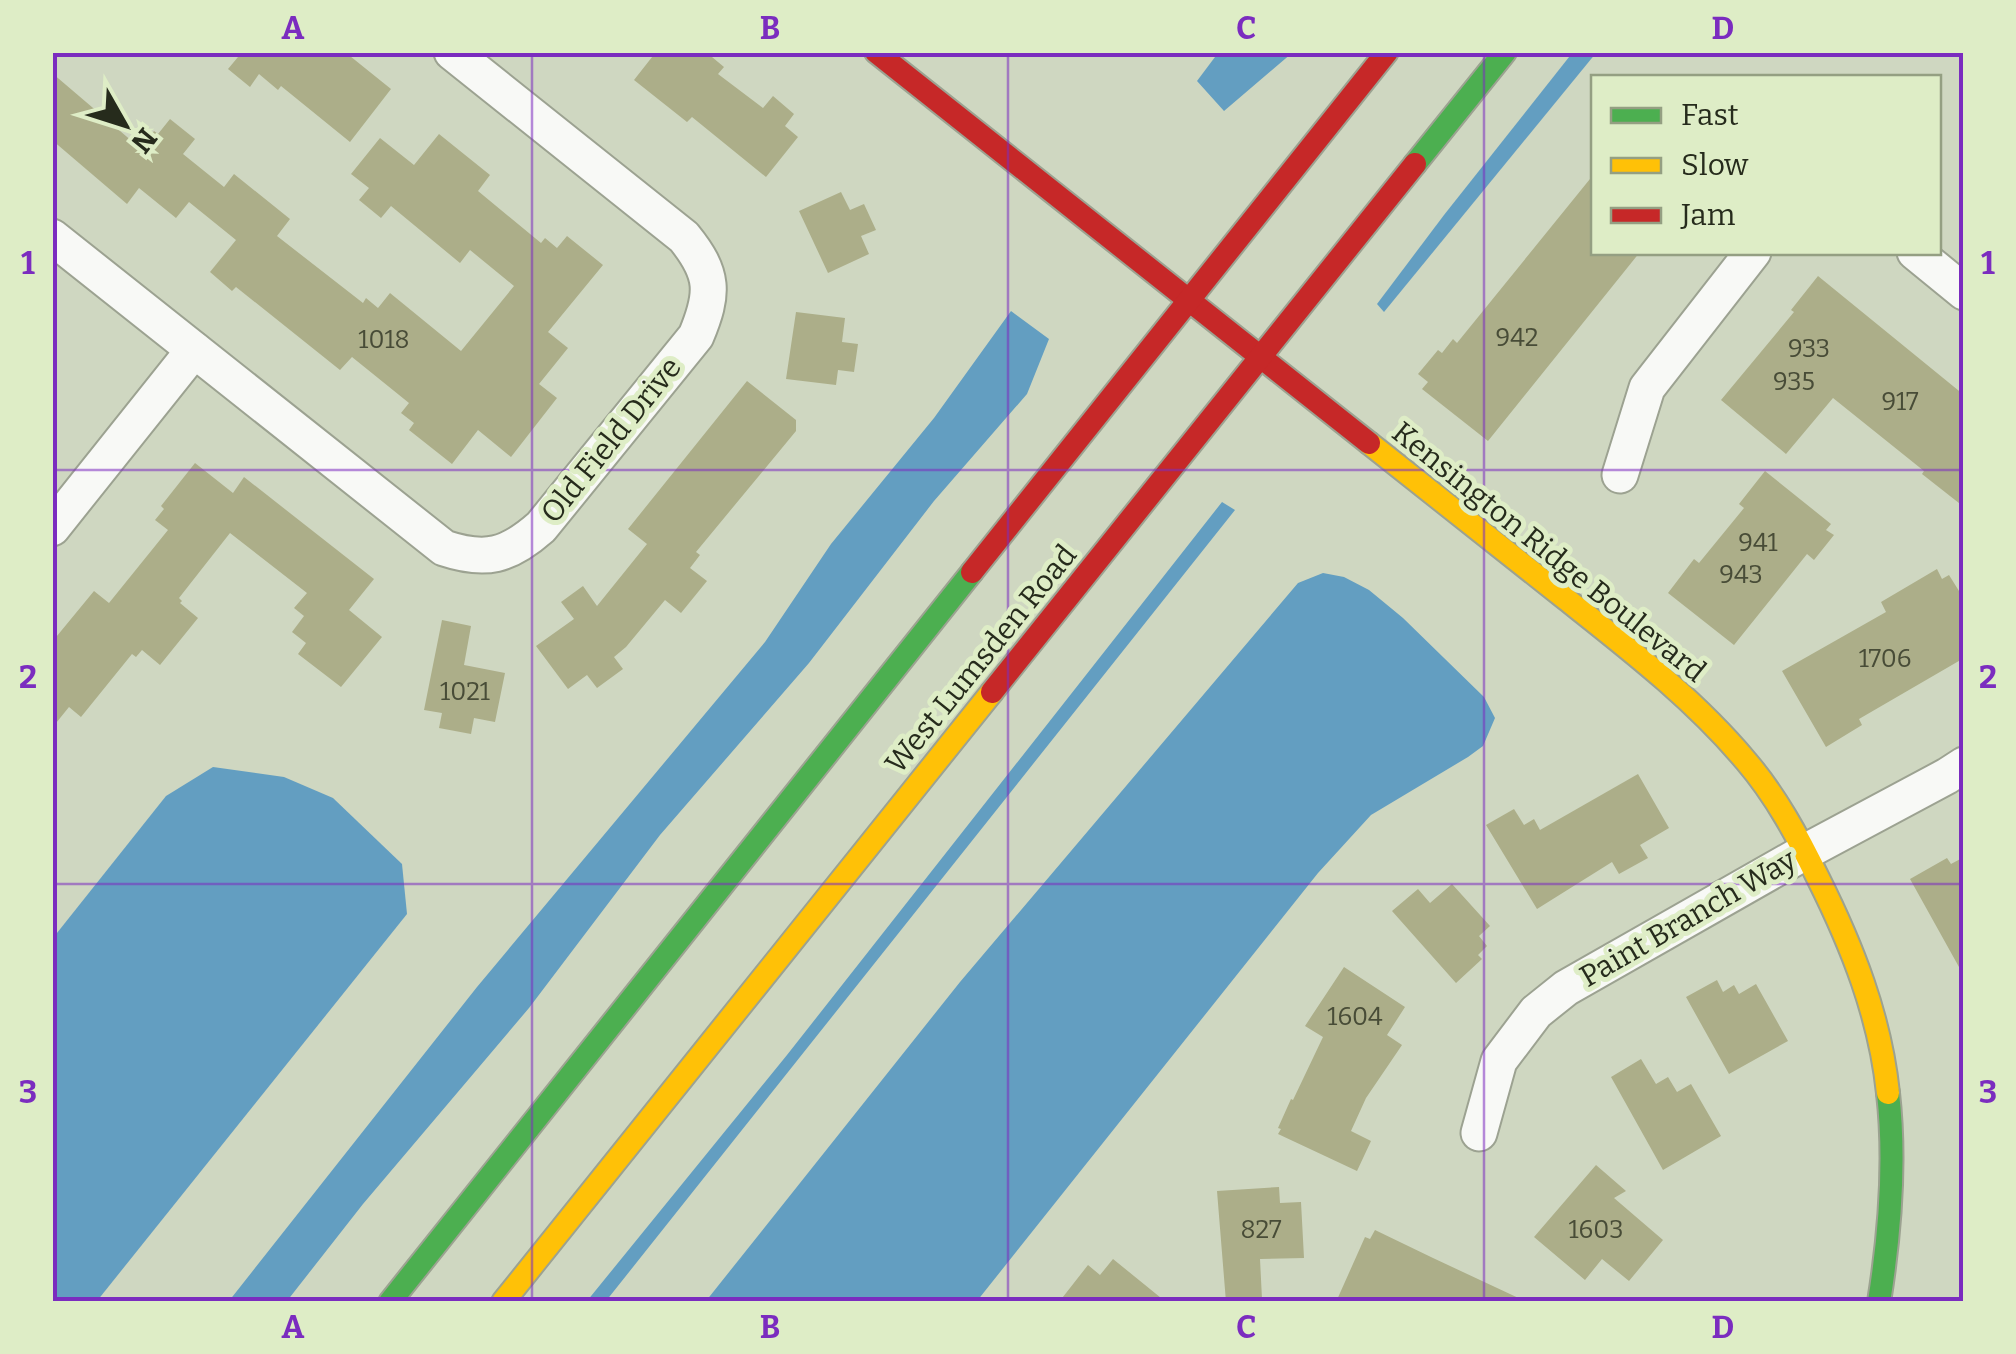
<svg xmlns="http://www.w3.org/2000/svg" width="2016" height="1354" font-family="Bitter,serif">
<rect width="100%" height="100%" fill="#cfd7c1"/>
<g fill="#639ec1">
<path d="M1573,52l23,1 -212,259 -7,-8 67,-89z"/>
<path d="M1218,53v-1l74,1 -68,58 -27,-30z"/>
<path d="M1011,311l38,28 -22,55 -93,107 -125,162 -149,172 -131,173 -166,196 -76,97h-58l248,-314 288,-345 66,-98 103,-126z"/>
<path d="M1222,502l13,8 -629,791h-19l200,-246z"/>
<path d="M1323,573l21,4 25,13 34,28 81,79 11,21 -12,28 -15,11 -97,58 -53,58 -341,428h-271l254,-319 338,-399z"/>
<path d="M213,767l71,10 49,21 69,66 5,50 -310,387h-44v-363l113,-142z"/>
</g>
<g fill="#acae89">
<path d="M232,52h113l46,37 -41,53 -69,-56 -3,4 -19,-16 -9,13 -22,-18 10,-12z"/>
<path d="M656,52h50l18,15 -6,7 45,34 10,-12 21,18 -9,12 13,11 -32,40 -74,-60 -5,5 -53,-42z"/>
<path d="M52,73l88,75 14,-17 4,3 12,-15 25,20 -12,15 41,33 10,-13 56,45 -13,17 86,67 3,-5 12,10 12,-15 71,58 53,-65 -44,-36 -10,13 -69,-57 -10,12 -22,-18 10,-12 -18,-14 29,-36 34,27 25,-31 51,41 -12,16 63,52 4,-5 12,10 10,-12 36,29 -55,67 20,16 -29,36 18,14 -46,59 -33,-27 -26,34 -43,-34 5,-7 -13,-10 8,-10 -57,-46 -12,13 -104,-83 -4,4 -22,-19 26,-32 -47,-38 -13,16 -37,-30 -12,16 -75,-64z"/>
<path d="M1594,174v78h46l-152,189 -66,-52 6,-7 -10,-8 20,-24 4,3 11,-14 4,4z"/>
<path d="M841,192l9,18 14,-6 12,26 -15,6 8,18 -41,19 -29,-62z"/>
<path d="M1818,276l146,119v112l-42,-33 2,-3 -91,-73 -47,56 -65,-54 73,-88 -3,-2z"/>
<path d="M796,312l49,6 -3,24 16,2 -4,28 -16,-2 -2,15 -50,-6z"/>
<path d="M747,381l49,39v11l-100,121 4,3 -10,13 17,13 -26,32 -16,-13 -39,47 -12,10 9,12 -26,19 -10,-13 -19,14 -32,-43 38,-27 -13,-17 22,-16 14,20 50,-62 -19,-15z"/>
<path d="M195,463l38,30 11,-16 130,102 -25,31 33,27 -41,50 -43,-33 8,-11 -14,-11 12,-16 -10,-8 13,-15 -77,-60 -51,65 3,3 -2,2 18,15 -38,47 -18,-15 -6,7 -4,-3 -51,63 -12,-10 -17,21v-86l42,-51 15,12 59,-73 -13,-10 9,-11 -3,-3z"/>
<path d="M1765,471l66,53 -5,6 8,5 -20,25 -7,-6 -73,91 -66,-52 26,-34 5,4 45,-55 -5,-4z"/>
<path d="M1937,569l5,10 7,-4 15,24v59l-105,61 3,6 -36,22 -44,-76 104,-59 -5,-10z"/>
<path d="M442,620l29,6 -7,39 41,8 -10,49 -21,-4 -3,16 -32,-6 3,-15 -18,-3z"/>
<path d="M1638,774l31,54 -29,17 8,13 -29,16 -7,-12 -75,47 -51,-84 28,-16 10,16 10,-6 6,11z"/>
<path d="M1964,857v119l-54,-97 37,-21 4,6z"/>
<path d="M1452,884l38,42 -11,10 8,10 -9,9 4,4 -26,24 -64,-72 26,-22 12,14z"/>
<path d="M1344,967l61,40 -18,28 15,10 -36,53 -15,33 20,10 -14,30 -79,-37 3,-5 -3,-1 13,-29 2,1 30,-63 -18,-11z"/>
<path d="M1717,980l6,12 11,-7 5,9 17,-10 32,57 -59,33 -43,-77z"/>
<path d="M1641,1059l15,25 12,-7 9,15 14,-8 30,52 -58,34 -52,-93z"/>
<path d="M1596,1165l30,26 -12,7 49,42 -34,41 -27,-22 -17,21 -51,-43z"/>
<path d="M1279,1187l1,16 21,-1 3,56 -44,1 2,40 -36,3 -9,-111z"/>
<path d="M1375,1230l58,28 94,44h-191l29,-65 5,2z"/>
<path d="M1113,1259l53,43h-107l29,-37 12,10z"/>
</g>
<g fill="none" stroke-linecap="round" stroke-linejoin="round">
<g stroke="#9ca291" stroke-width="39">
<g id="street">
<path d="M52,237l392,311c42,14 64,8 97,-21l155,-191c18,-43 18,-62 -12,-99l-232,-185"/>
<path d="M1915,252l49,40"/>
<path d="M1620,475l27,-87 106,-136"/>
<path d="M52,528l142,-178"/>
<path d="M1479,1133l20,-72 37,-49 30,-24 239,-136 142,-76 17,-11"/>
</g>
</g>
<g stroke="#9ca291" stroke-width="26">
<g id="fast">
<path d="M1415,164l90,-112"/>
<path d="M390,1302l582,-730"/>
<path d="M1879,1302c11,-69 17,-139 9,-209"/>
</g>
</g>
<g stroke="#9ca291" stroke-width="26">
<g id="slow">
<path d="M1369,443c65,52 131,104 197,156 63,50 128,100 180,162 30,35 52,76 72,117 34,68 62,138 70,215"/>
<path d="M503,1302l489,-610"/>
</g>
</g>
<g stroke="#9ca291" stroke-width="26">
<g id="jam">
<path d="M876,52l493,391"/>
<path d="M972,572l415,-520"/>
<path d="M992,692l423,-528"/>
</g>
</g>
<use href="#street" stroke="#f8f9f6" stroke-width="35"/>
<use href="#fast" stroke="#4caf50" stroke-width="22"/>
<use href="#slow" stroke="#ffc107" stroke-width="22"/>
<use href="#jam" stroke="#c62828" stroke-width="22"/>
</g>
<path fill="none" stroke="#7b2cbf" stroke-width="2.5" stroke-opacity="0.55" d="M532,52v1250M1008,52v1250M1484,52v1250M52,470h1912M52,884h1912"/>
<g text-anchor="middle" stroke-width="10" stroke-linejoin="round" paint-order="stroke">
<g font-size="25" fill="#484c37">
<text x="1517" y="346">942</text>
<text x="384" y="348">1018</text>
<text x="1809" y="357">933</text>
<text x="1794" y="390">935</text>
<text x="1900" y="410">917</text>
<text x="1758" y="551">941</text>
<text x="1741" y="583">943</text>
<text x="1885" y="667">1706</text>
<text x="465" y="700">1021</text>
<text x="1355" y="1025">1604</text>
<text x="1261" y="1238">827</text>
<text x="1596" y="1238">1603</text>
</g>
<g font-size="30" fill="#262b1c" stroke="#deedc6">
<text transform="translate(611 440) rotate(-51)" y="10">Old Field Drive</text>
<text transform="translate(1549 552) rotate(39)" y="10">Kensington Ridge Boulevard</text>
<text transform="translate(981 659) rotate(-51)" y="10">West Lumsden Road</text>
<text transform="translate(1688 918) rotate(-30)" y="10">Paint Branch Way</text>
</g>
</g>
<rect width="2016" height="1354" fill="none" stroke="#deedc6" stroke-width="110"/>
<rect x="1591" y="75" width="350" height="180" fill="#deedc6" stroke="#949f82" stroke-width="2.5"/>
<rect x="1611" y="108" width="50" height="15" fill="#4caf50" stroke="#949f82" stroke-width="2.5"/>
<text x="1681" y="125" font-size="30" fill="#262b1c">Fast</text>
<rect x="1611" y="158" width="50" height="15" fill="#ffc107" stroke="#949f82" stroke-width="2.5"/>
<text x="1681" y="175" font-size="30" fill="#262b1c">Slow</text>
<rect x="1611" y="208" width="50" height="15" fill="#c62828" stroke="#949f82" stroke-width="2.5"/>
<text x="1681" y="225" font-size="30" fill="#262b1c">Jam</text>
<g transform="translate(125 125) rotate(129)" stroke="#deedc6" stroke-width="8" paint-order="stroke">
<path d="M0-8L18 38L0 25L-18 38Z" fill="#262b1c"/>
<text y="-15" font-size="28" font-weight="bold" text-anchor="middle" fill="#262b1c">N</text>
</g>
<rect x="55" y="55" width="1906" height="1244" fill="none" stroke="#7b2cbf" stroke-width="4"/>
<g font-size="32" text-anchor="middle" font-weight="bold" fill="#7b2cbf">
<text x="293" y="39">A</text>
<text x="770" y="39">B</text>
<text x="1246" y="39">C</text>
<text x="1723" y="39">D</text>
<text x="28" y="274">1</text>
<text x="1988" y="274">1</text>
<text x="28" y="688">2</text>
<text x="1988" y="688">2</text>
<text x="28" y="1103">3</text>
<text x="1988" y="1103">3</text>
<text x="293" y="1338">A</text>
<text x="770" y="1338">B</text>
<text x="1246" y="1338">C</text>
<text x="1723" y="1338">D</text>
</g>
</svg>
